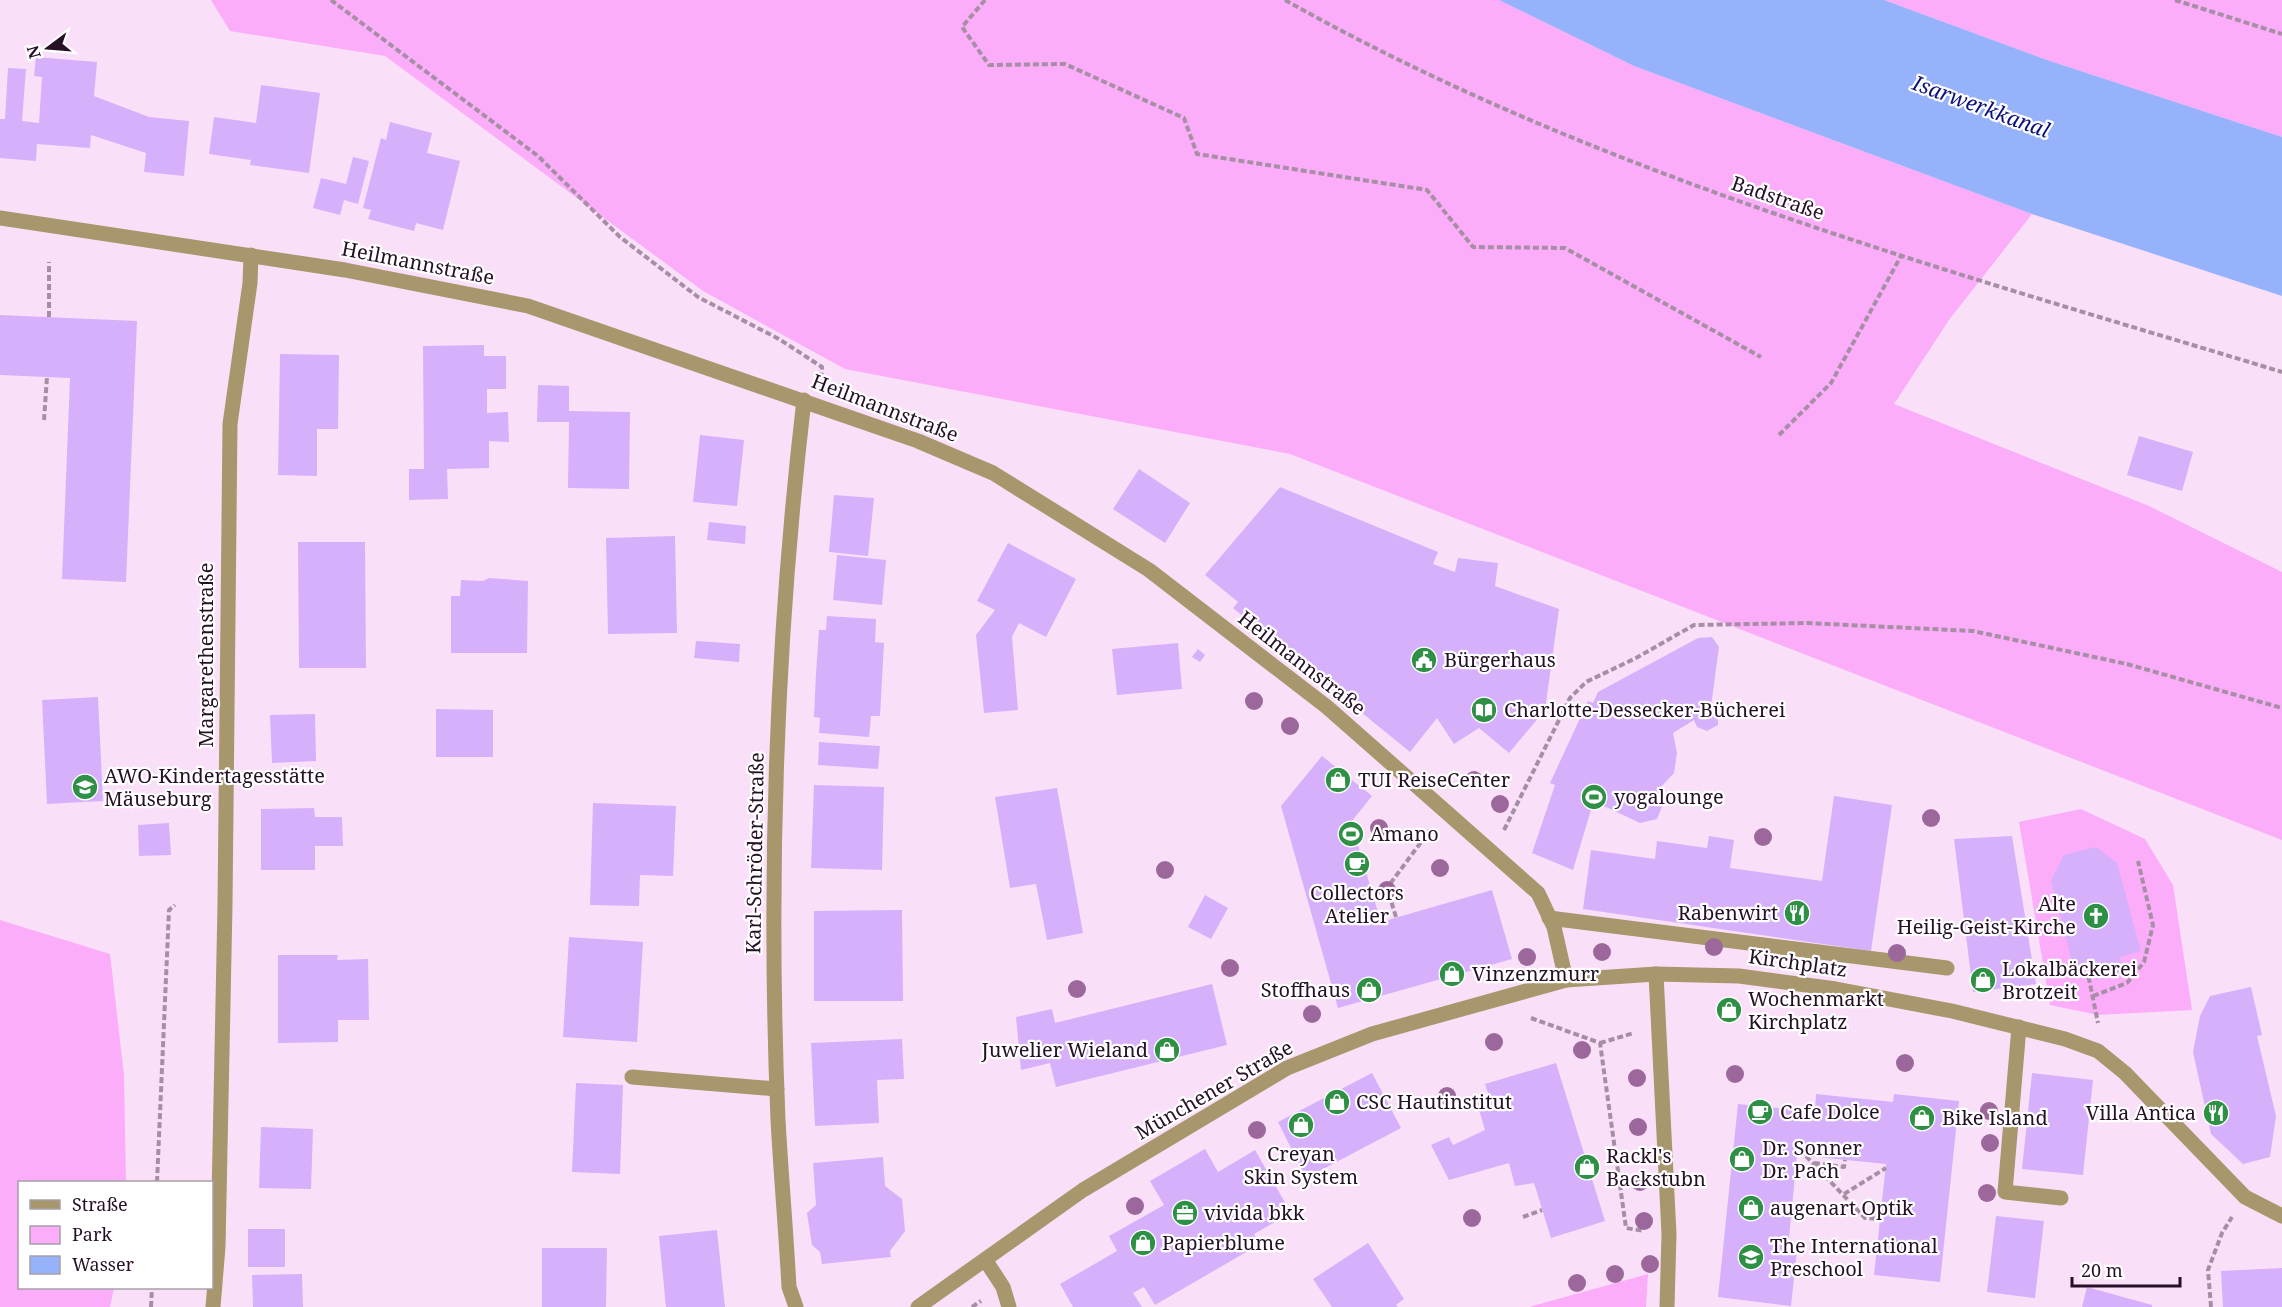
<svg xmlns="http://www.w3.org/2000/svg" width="2282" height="1307" font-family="'Noto Serif',serif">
<rect width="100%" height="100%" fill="#f9e0f8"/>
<g fill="#fbadf9">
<path d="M211,0h1288l135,66 398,148 -83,106 -55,84 255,102 133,66v268l-992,-386 -445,-85 -142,-78 -318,-235 -155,-25z"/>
<path d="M1884,0h398v137l-235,-77z"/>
<path d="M2081,809l64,30 28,46 19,125 -94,5 -48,-10 -31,-183z"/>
<path d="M0,920l110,34 14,121 2,107h-106v106h94l-4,19h-110z"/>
<path d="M1648,1274l-2,33h-117z"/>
</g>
<path fill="#96b2fb" d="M1499,0h385l163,60 235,77v159l-250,-82 -398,-148z"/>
<g fill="#d6b0fa">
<path d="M36,57l61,5 -3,34 55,21 40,4 -5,55 -40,-4 2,-19 -55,-18 -1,13 -53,-4 -1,17 -36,-3v-39h5l3,-51 18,1 -4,52 17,2 3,-46 -8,-1z"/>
<path d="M261,85l59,8 -11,80 -59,-8 1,-5 -42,-6 5,-37 42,6z"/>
<path d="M390,122l42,11 -5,20 33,8 -17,69 -27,-7 -2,8 -46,-12 3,-9 -8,-2 18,-70 5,2z"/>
<path d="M353,157l16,4 -11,43 -14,-4 -4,15 -27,-7 8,-30 25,6z"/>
<path d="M0,315l137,6 -11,261 -64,-3 8,-201 -70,-3z"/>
<path d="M484,345v11h22v33h-19v24l21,-1 1,30 -20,-1v27l-42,1 1,30 -39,1v-31h15l-1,-123z"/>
<path d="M280,354l59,1 -1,74h-21v47l-39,-1z"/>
<path d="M538,385l31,1v25l61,1 -1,77 -61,-1 1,-66h-32z"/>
<path d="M700,435l44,5 -7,66 -44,-4z"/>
<path d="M2139,436l54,16 -11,39 -55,-16z"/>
<path d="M1139,469l51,34 -25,40 -52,-34z"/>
<path d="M1280,487l158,65 -5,12 22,8 3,-14 40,5 -3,23 64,23 -14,101 -36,43 -30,-25 -25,16 -17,-26 -27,34 -177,-144 5,-6 -33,-27z"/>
<path d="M834,495l40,3 -6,58 -39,-4z"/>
<path d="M709,522l37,4 -1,18 -38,-4z"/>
<path d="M675,536l2,97 -69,1 -2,-96z"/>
<path d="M298,542h67l1,126h-67z"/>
<path d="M1008,543l68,36 -30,58 -27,-14 -7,14 6,73 -34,3 -8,-78 19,-25 -18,-9z"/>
<path d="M837,555l49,5 -4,45 -49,-5z"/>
<path d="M489,578l39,3 -1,72h-76v-57h9l1,-16 22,1z"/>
<path d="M827,616l49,3 -1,23 9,1 -4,73h-9l-2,21 -50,-4 1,-15 -6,-1 2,-44 3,-43h7z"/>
<path d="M1712,637l7,10 -8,59 7,9v10l-11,6 -10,-4 -3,-7 -21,13 4,20 -3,20 -15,16 4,15 -6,15 -17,4 -36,-17 -13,4 -18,60 -41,-17 23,-68 -5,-2 38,-82 5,2 5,-11 100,-54z"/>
<path d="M696,641l44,3 -1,18 -45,-4z"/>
<path d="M1178,643l4,46 -65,6 -5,-46z"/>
<path d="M1198,649l7,6 -5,7 -8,-5z"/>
<path d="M98,697l5,104 -56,3 -5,-104z"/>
<path d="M436,709l57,1v47h-57z"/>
<path d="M315,714l1,47 -44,2 -2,-48z"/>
<path d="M819,742l61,4 -2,23 -60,-4z"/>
<path d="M1322,756l50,40 -21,26 30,100 111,-32 20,69 -174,49 -57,-202z"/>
<path d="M814,785l70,2 -2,83 -71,-2z"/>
<path d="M1057,788l26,145 -36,7 -11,-56 -26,4 -15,-91z"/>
<path d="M1834,796l58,9 -21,146 -288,-42 8,-59 64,9 2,-18 50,7 2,-12 25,4 -4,28 92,13z"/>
<path d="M593,803l83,3 -3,70 -33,-1 -1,31 -49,-1z"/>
<path d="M314,808l1,9h27l1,29h-28v24h-54v-61z"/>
<path d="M169,823l2,32 -32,1 -1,-31z"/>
<path d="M2012,836l24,148 -63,8 -19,-153z"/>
<path d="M2096,847l21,16 24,88 -21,6 4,15 -28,8 -4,-16 -18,5 -23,-88 13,-26z"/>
<path d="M1205,895l23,13 -17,31 -23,-12z"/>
<path d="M902,910l1,91h-89v-90z"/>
<path d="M569,937l74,5 -6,100 -74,-5z"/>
<path d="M278,955h60l-1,5 31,-1 1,61h-31v22l-60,1z"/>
<path d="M1212,984l15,61 -171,42 -6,-24 -29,7 -5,-53 36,-8 3,14z"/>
<path d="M2251,987l11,48 -5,1 19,80 -6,41 -27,7 -32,-30 -18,-82 7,-36 10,-20z"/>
<path d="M902,1039l2,40 -27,1 2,43 -64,3 -4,-83z"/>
<path d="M1556,1063l49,158 -54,17 -17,-55 -19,3 -6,-23 -60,17 -18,-35 18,-8 4,8 32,-15 -8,-27 13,-4 -5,-15z"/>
<path d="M1372,1073l29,55 -95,50 -28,-56z"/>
<path d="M2032,1073l61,7 -10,95 -61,-6z"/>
<path d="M576,1083l47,2 -3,89 -48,-2z"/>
<path d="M1816,1094l77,8 1,-8 65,7 -19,181 -66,-7 12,-111 -89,-9 -9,94 9,1 -6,56 -73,-9 20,-193 77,8z"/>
<path d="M261,1127l52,2 -2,60 -52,-1z"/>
<path d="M1205,1149l13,23 37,-22 36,63 -37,21 6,10 -105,61 -11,-18 -11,6 9,14h-69l-13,-23 57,-33 -8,-15 55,-31 -14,-24z"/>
<path d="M883,1157l2,29 17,13 3,32 -15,20 1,6 -69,7 -2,-12 -8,-7 -5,-32 9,-8 -3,-42z"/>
<path d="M1996,1216l48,5 -9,77 -48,-6z"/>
<rect x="248" y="1229" width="37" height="38"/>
<path d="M717,1230l8,77h-59l-7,-71z"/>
<path d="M1368,1243l36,56 -8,6 2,2h-66l-19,-28z"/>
<path d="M542,1248h65l-1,59h-64z"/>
<path d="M2282,1268v39h-59l-2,-36z"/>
<path d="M302,1274l1,33h-50l-1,-32z"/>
<path d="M2087,1287l65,18v2h-70z"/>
</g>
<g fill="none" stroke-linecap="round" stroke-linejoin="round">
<g stroke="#a68ea5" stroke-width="4" stroke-dasharray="6 3" stroke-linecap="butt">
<path d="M331,0l207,156 82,81 78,60 81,42 43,28 -1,14"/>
<path d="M985,0l-23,27 27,38 76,-1 119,54 13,36 230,36 46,57 92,1 196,109"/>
<path d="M1285,0c311,175 658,269 997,372"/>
<path d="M2175,0l107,34"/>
<path d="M49,317v-55"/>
<path d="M44,420l3,-43"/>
<path d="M1779,435l52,-52 70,-127"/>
<path d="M1504,830l66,-132 16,-16 50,-24 58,-33 113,-2 166,8 154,33 155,44"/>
<path d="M1396,917l-9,-29 43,-58"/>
<path d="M2094,973l-6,1 10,49"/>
<path d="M2093,996l34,-13 17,-21 9,-37 -15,-64"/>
<path d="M1531,1018l69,25 26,185 18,3"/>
<path d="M1600,1043l34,-10"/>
<path d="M1806,1156l59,62 14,1"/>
<path d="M1814,1163l30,4 1,-7"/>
<path d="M157,1182l12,-272 6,-5"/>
<path d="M1844,1194l42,-26"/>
<path d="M1523,1217l19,-7"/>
<path d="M151,1307l1,-19"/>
<path d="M972,1307l9,-6"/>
<path d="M2211,1307l-3,-37 14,-37 10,-16"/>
</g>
<g stroke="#a8966c" stroke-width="15">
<path d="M1549,918l398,50"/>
<path d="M2019,1027l-14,165 56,6"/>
<path d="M632,1077l145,12"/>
</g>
<g stroke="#a8966c" stroke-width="15">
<path d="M0,218l345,52 183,36 390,135 75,32 156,97 178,137 117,103 94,83 16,34 12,53"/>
<path d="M1656,974l13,260 -2,73"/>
<path d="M986,1261l17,26 6,20"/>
<path d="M213,1307l5,-60 7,-342 5,-481 20,-141 1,-28"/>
<path d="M796,1307l-7,-20c-3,-56 -8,-112 -11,-167 -10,-240 -2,-482 26,-720"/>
<path d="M918,1307l165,-117 204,-122 85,-34 194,-54 90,-6 83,2 97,13 116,22 113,28 33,12 27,22 120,124 37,19"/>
</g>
</g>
<g fill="#9c689c">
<circle cx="1254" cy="701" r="9"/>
<circle cx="1290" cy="726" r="9"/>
<circle cx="1474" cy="780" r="9"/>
<circle cx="1500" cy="804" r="9"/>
<circle cx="1931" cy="818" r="9"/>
<circle cx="1379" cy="828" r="9"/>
<circle cx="1763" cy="837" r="9"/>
<circle cx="1440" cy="868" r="9"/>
<circle cx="1165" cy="870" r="9"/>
<circle cx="1387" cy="890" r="9"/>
<circle cx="1714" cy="947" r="9"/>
<circle cx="1602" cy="952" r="9"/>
<circle cx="1897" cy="953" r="9"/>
<circle cx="1527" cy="957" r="9"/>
<circle cx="1230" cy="968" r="9"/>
<circle cx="1077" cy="989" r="9"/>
<circle cx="1312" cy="1014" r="9"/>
<circle cx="1494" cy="1042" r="9"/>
<circle cx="1582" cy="1050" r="9"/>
<circle cx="1905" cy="1063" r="9"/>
<circle cx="1735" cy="1074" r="9"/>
<circle cx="1637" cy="1078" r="9"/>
<circle cx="1447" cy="1096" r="9"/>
<circle cx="1989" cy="1111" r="9"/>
<circle cx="1638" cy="1127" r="9"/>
<circle cx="1257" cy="1130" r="9"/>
<circle cx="1990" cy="1143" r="9"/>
<circle cx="1640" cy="1182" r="9"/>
<circle cx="1987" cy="1193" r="9"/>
<circle cx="1135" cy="1206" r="9"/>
<circle cx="1472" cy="1218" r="9"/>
<circle cx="1644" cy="1221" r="9"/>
<circle cx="1650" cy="1264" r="9"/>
<circle cx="1615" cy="1274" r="9"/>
<circle cx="1577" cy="1283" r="9"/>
</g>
<defs>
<g id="civic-disc" transform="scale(1.35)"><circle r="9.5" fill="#2e9044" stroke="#fff"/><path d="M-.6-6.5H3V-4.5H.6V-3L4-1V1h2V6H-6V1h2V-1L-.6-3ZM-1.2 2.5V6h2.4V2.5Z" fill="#fff"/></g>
<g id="library-disc" transform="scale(1.35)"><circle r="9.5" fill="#2e9044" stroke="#fff"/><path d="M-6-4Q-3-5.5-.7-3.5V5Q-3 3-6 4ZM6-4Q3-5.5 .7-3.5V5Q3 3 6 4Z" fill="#fff"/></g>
<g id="shop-disc" transform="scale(1.35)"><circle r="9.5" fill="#2e9044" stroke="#fff"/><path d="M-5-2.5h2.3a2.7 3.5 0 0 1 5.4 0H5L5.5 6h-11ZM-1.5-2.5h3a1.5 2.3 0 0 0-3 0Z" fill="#fff"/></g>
<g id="school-disc" transform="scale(1.35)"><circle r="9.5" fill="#2e9044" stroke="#fff"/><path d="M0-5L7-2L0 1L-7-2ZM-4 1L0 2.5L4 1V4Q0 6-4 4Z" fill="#fff"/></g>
<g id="stadium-disc" transform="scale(1.35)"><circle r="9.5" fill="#2e9044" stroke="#fff"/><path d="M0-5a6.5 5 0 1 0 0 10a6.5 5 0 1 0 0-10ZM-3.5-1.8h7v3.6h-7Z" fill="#fff"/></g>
<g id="cafe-disc" transform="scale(1.35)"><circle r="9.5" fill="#2e9044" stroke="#fff"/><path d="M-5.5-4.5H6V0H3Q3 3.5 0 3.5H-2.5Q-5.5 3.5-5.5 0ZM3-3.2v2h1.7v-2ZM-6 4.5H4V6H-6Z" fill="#fff"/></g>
<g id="restaurant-disc" transform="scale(1.35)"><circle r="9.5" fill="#2e9044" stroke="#fff"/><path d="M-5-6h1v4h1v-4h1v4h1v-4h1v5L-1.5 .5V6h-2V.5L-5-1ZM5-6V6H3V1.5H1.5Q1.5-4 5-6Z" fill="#fff"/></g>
<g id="church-disc" transform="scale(1.35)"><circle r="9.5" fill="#2e9044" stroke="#fff"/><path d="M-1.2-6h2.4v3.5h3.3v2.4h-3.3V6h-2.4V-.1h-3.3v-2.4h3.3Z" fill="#fff"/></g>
<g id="office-disc" transform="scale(1.35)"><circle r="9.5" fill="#2e9044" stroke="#fff"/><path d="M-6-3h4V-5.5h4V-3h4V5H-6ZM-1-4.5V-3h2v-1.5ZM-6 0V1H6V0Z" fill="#fff"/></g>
</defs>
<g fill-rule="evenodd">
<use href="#civic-disc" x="1424" y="660"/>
<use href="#library-disc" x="1484" y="710"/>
<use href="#shop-disc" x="1338" y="780"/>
<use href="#school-disc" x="85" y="787"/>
<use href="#stadium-disc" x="1594" y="797"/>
<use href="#stadium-disc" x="1351" y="834"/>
<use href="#cafe-disc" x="1357" y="864"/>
<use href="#restaurant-disc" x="1797" y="913"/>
<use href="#church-disc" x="2096" y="916"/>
<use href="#shop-disc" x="1452" y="974"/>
<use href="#shop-disc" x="1983" y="980"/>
<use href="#shop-disc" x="1369" y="990"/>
<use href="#shop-disc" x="1729" y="1010"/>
<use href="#shop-disc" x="1167" y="1050"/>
<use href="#shop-disc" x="1337" y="1102"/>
<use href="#cafe-disc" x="1760" y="1112"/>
<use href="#restaurant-disc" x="2216" y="1113"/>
<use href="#shop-disc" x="1922" y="1118"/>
<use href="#shop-disc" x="1301" y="1125"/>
<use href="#shop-disc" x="1742" y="1159"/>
<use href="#shop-disc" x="1587" y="1167"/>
<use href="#shop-disc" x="1751" y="1208"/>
<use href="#office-disc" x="1185" y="1213"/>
<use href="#shop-disc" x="1143" y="1243"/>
<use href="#school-disc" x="1751" y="1257"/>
</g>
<g text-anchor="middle" stroke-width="4.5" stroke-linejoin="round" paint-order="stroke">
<g font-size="20" fill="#261026" stroke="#fff">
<text transform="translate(1778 198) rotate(19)" y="7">Badstraße</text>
<text transform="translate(418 263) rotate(11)" y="7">Heilmannstraße</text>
<text transform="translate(885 408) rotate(21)" y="7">Heilmannstraße</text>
<text transform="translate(206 655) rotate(-90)" y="7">Margarethenstraße</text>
<text transform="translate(1302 663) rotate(38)" y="7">Heilmannstraße</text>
<text transform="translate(755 853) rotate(-89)" y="7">Karl-Schröder-Straße</text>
<text transform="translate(1798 963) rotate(8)" y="7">Kirchplatz</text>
<text transform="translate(1214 1090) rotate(-30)" y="7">Münchener Straße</text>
</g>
<g font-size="20" fill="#261026" stroke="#fff" text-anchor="start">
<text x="1444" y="667">Bürgerhaus</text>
<text x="1504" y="717">Charlotte-Dessecker-Bücherei</text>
<text x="104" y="783">AWO-Kindertagesstätte<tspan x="104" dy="23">Mäuseburg</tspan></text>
<text x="1358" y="787">TUI ReiseCenter</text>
<text x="1614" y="804">yogalounge</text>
<text x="1370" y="841">Amano</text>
<text x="1357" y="900" text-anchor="middle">Collectors<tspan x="1357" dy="23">Atelier</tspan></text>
<text x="2076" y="911" text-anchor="end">Alte<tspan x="2076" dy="23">Heilig-Geist-Kirche</tspan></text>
<text x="1778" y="920" text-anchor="end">Rabenwirt</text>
<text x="2002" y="976">Lokalbäckerei<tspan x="2002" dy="23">Brotzeit</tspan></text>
<text x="1472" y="981">Vinzenzmurr</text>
<text x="1350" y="997" text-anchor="end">Stoffhaus</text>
<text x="1748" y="1006">Wochenmarkt<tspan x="1748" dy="23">Kirchplatz</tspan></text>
<text x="1148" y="1057" text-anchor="end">Juwelier Wieland</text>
<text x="1356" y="1109">CSC Hautinstitut</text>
<text x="1780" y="1119">Cafe Dolce</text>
<text x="2196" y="1120" text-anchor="end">Villa Antica</text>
<text x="1942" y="1125">Bike Island</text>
<text x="1762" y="1155">Dr. Sonner<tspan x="1762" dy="23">Dr. Pach</tspan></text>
<text x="1301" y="1161" text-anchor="middle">Creyan<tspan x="1301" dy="23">Skin System</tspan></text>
<text x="1606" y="1163">Rackl's<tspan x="1606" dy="23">Backstubn</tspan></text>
<text x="1770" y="1215">augenart Optik</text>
<text x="1204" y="1220">vivida bkk</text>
<text x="1162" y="1250">Papierblume</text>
<text x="1770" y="1253">The International<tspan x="1770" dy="23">Preschool</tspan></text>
</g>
<g font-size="21" font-style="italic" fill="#0c117a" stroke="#fff">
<text transform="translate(1981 107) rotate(20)" y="7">Isarwerkkanal</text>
</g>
</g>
<rect x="18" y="1181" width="195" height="108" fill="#ffffff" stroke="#a89fa8" stroke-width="1.5"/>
<rect x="30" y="1200" width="30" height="9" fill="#a8966c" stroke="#a89fa8" stroke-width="1.5"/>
<text x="72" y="1211" font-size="18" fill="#261026">Straße</text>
<rect x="30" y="1226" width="30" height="18" fill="#fbadf9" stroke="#a89fa8" stroke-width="1.5"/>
<text x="72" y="1241" font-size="18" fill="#261026">Park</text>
<rect x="30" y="1256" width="30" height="18" fill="#96b2fb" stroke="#a89fa8" stroke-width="1.5"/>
<text x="72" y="1271" font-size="18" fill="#261026">Wasser</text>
<g transform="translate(48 48) rotate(254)" stroke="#ffffff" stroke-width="4.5" paint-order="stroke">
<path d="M0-4.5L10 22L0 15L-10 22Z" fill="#261026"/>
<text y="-9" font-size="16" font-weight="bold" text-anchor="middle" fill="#261026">N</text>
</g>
<path d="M2072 1277v9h108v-9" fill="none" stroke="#261026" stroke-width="3"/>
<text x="2081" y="1277" font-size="18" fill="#261026" stroke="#ffffff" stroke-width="4.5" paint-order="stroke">20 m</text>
</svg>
